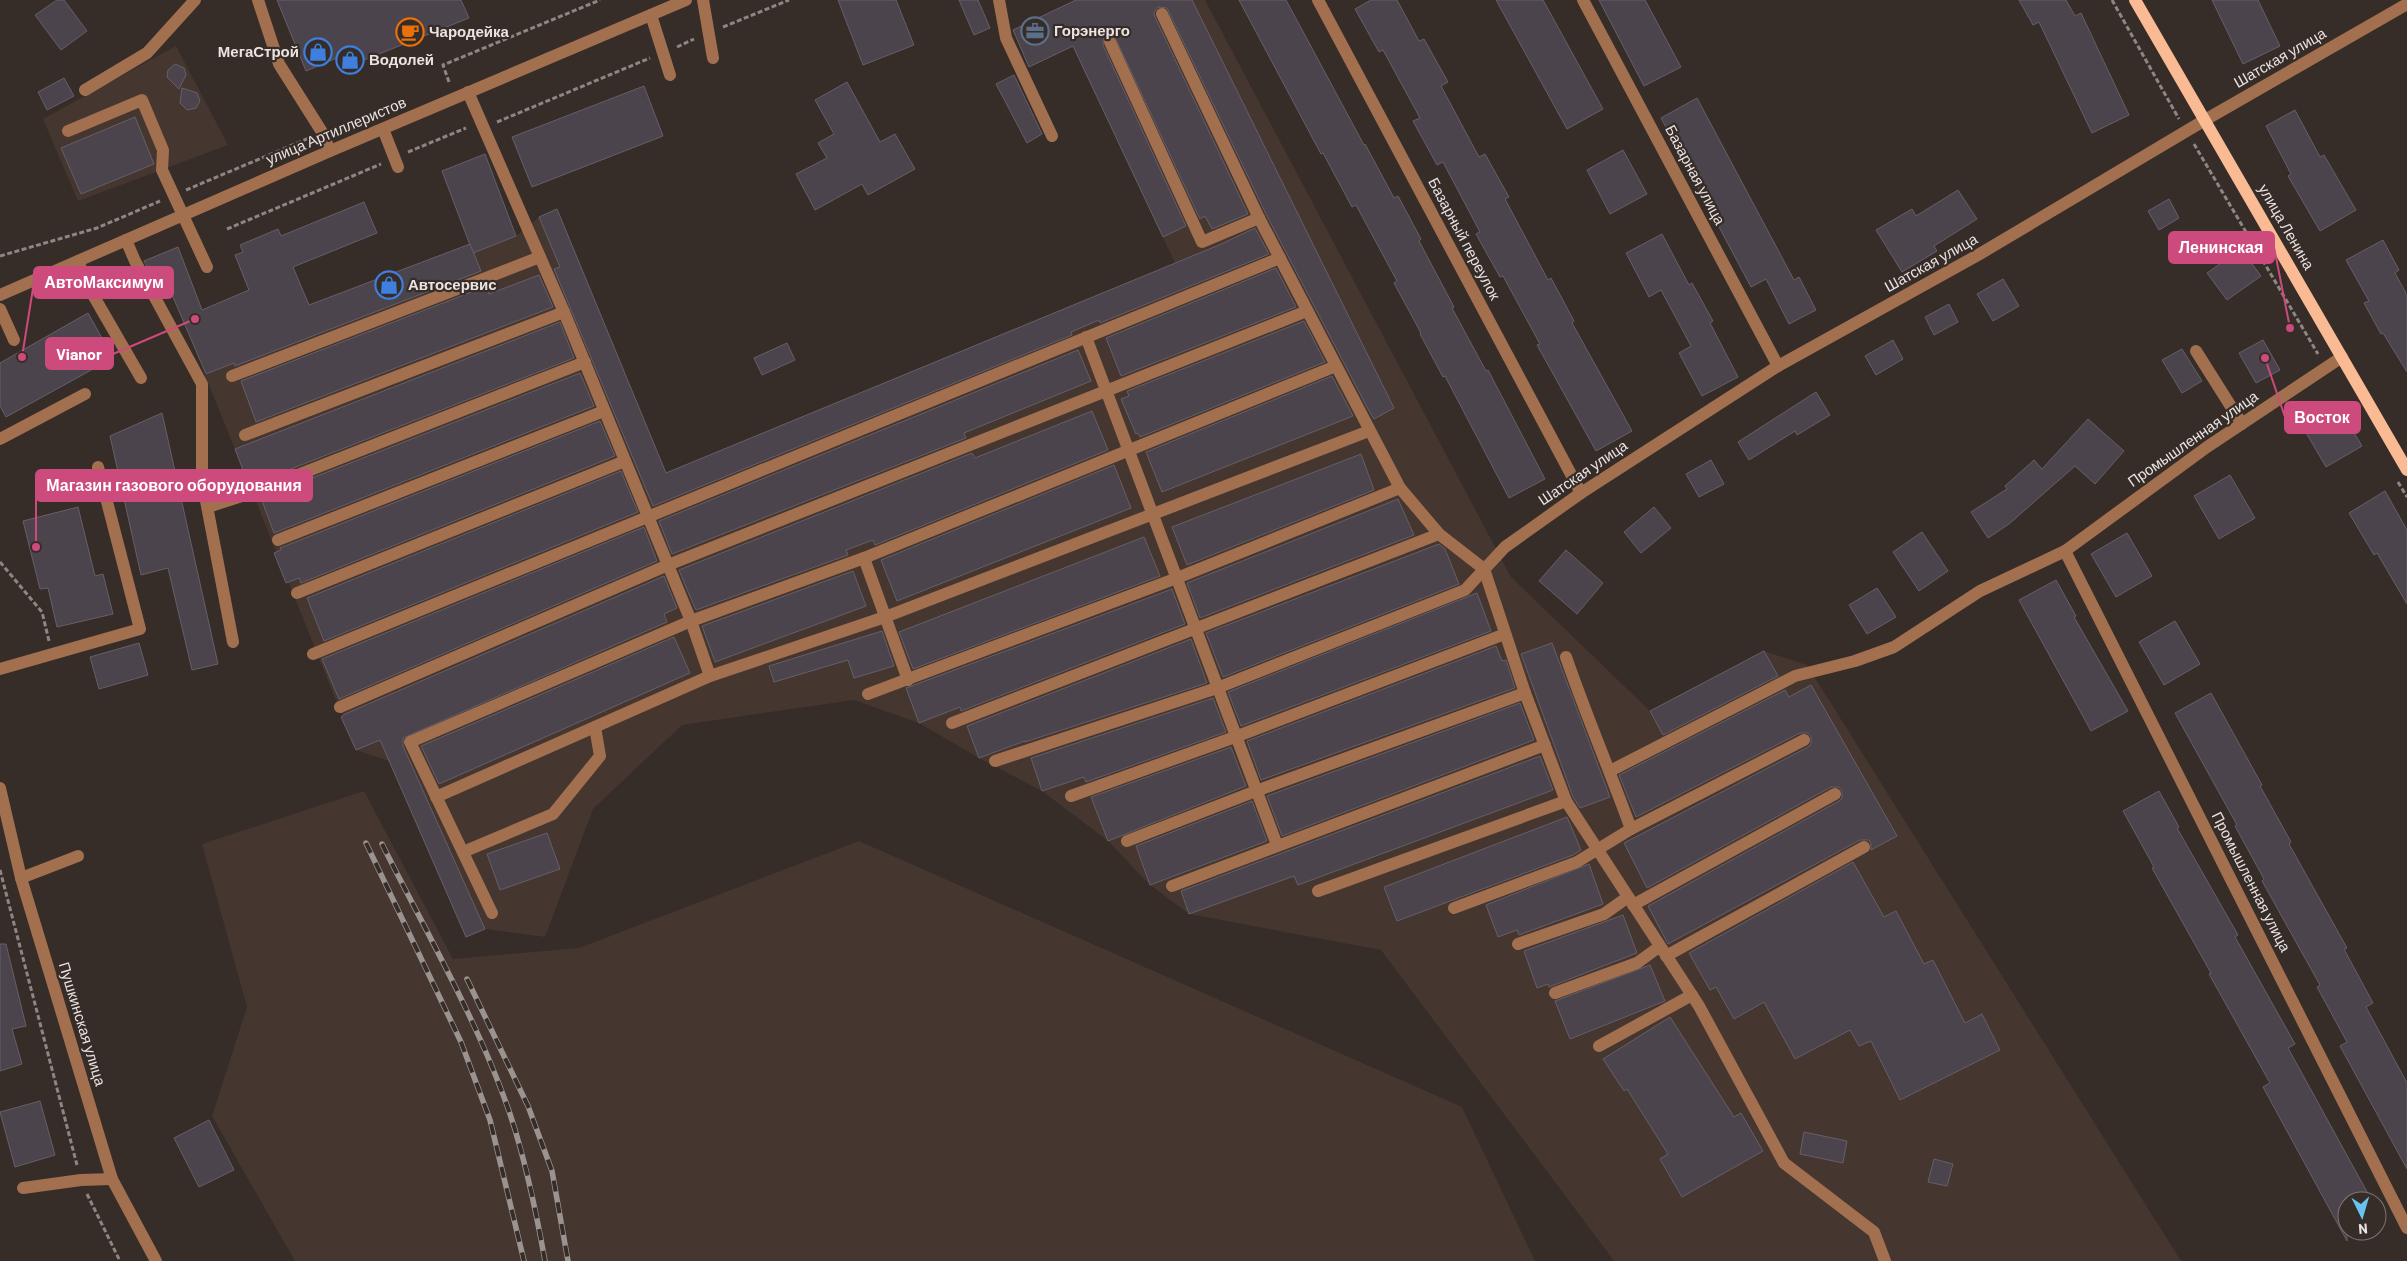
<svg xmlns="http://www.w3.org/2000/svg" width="2407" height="1261" font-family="Barlow,sans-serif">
<rect width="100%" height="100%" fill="#362c28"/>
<g fill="#453630">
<path d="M1169,0h36l306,577 139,134 114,-60 43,14 374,596h-567l-233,-311 -192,-36 -39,-29 -42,-44 -66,-50 -63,-33 -60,-35 -65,-23 -172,25 -89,84 -48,128 -60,-8 -19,8 -77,-176 -33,-11 -151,-375 69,-29 199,-93 43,-17 23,-19 18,-8 109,264 509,-210 -102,-217z"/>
<path d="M176,46l52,99 -150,56 -35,-82z"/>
<path d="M364,791l89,168 126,-11 280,-107 603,266 73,154h-1240l-83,-145 35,-109 -45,-163z"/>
</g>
<g fill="#4c444c" stroke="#675f68">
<path d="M57,0h7l23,31 -26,19 -26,-35z"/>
<path d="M277,0h184l8,18 -125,50 -5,-11 -33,14z"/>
<path d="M838,0h58l18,45 -51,20z"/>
<path d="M959,0h19l12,28 -16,7z"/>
<path d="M1076,0h116l202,408 -20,11 -6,-10 -102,-195 -99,-206 -9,-1 -4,6 1,4 93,197 -36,15 -7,-13 -5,3 -86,-184 -4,-1 -6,3 -1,8 83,181 -23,11 -90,-191 -44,21 -16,-37z"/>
<path d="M1239,0h47l78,145 1,-1 29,54 4,-2 23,43 -2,2 35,66 -2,1 34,63 2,-1 57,109 -36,19 -64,-122 -2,1 -23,-43 1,-1 -27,-50 3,-2 -41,-76 -4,2 -29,-54 -2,1z"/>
<path d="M1371,0h26l22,41 5,-2 24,43 -7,4 38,71 6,-3 24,43 -4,2 43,81 3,-2 23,43 -2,2 60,108 -36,20 -59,-106 3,-1 -37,-68 -3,1 -24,-43 4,-2 -37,-70 -6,3 -24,-44 7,-3 -37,-68 -4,2 -24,-43z"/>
<path d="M1496,0h47l60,109 -36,20z"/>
<path d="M1599,0h46l36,67 -37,19z"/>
<path d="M2019,0h47l9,16 6,-3 48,102 -37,18 -53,-111 -6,3z"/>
<path d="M2212,0h46l22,46 -37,18z"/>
<path d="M175,64l9,4 2,7 -7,14 -12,-12 1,-7z"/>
<path d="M1014,75l28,59 -15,9 -31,-59z"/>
<path d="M64,78l10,18 -27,14 -9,-18z"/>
<path d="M847,82l33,60 15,-8 20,35 -47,26 -6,-11 -47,26 -19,-36 31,-16 -9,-15 16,-9 -19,-34z"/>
<path d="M644,86l19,50 -131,51 -20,-50z"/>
<path d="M182,88l15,5 3,8 -4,7 -9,2 -7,-7z"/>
<path d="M1697,98l97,182 5,-3 17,33 -27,14 -23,-45 -15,8 -90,-169z"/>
<path d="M2295,110l25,47 4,-2 32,55 -36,21 -32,-55 3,-2 -25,-48z"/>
<path d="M135,117l19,47 -73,30 -20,-46z"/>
<path d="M1623,150l24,44 -37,20 -23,-44z"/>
<path d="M485,154l31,82 -43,17 -31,-82z"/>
<path d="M1958,190l19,29 -43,27 3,5 -35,21 -26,-42 36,-21 4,7z"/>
<path d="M2169,199l10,19 -20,12 -11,-19z"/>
<path d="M364,202l13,31 -84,34 16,38 161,-61 11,27 -246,95 -1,-3 -28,11 -39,-91 -9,4 -14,-26 34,-14 24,63 47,-20 -14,-35 8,-3 -3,-7 38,-16 3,7z"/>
<path d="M557,209l109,264 553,-228 36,-17 14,26 -169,69 -1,-3 -28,12 1,3 -419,171 -99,-237 6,-2 -21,-50z"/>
<path d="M1662,234l27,51 3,-2 21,38 -3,2 28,54 -36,19 -23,-43 12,-7 -30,-56 -12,7 -23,-44z"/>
<path d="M2383,240l16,30 -4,3 12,22v77l-24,-39 -2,1 -17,-31 5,-2 -23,-41z"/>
<path d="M2241,249l20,27 -34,24 -20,-27z"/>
<path d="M1276,268l20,39 -175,69 -15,-38z"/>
<path d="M539,275l14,32 -297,115 -15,-41 246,-95 2,8z"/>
<path d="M2003,279l16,27 -26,15 -16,-27z"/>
<path d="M1949,304l9,18 -24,13 -9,-18z"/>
<path d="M88,313l25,45 -107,59 -6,-11v-43z"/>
<path d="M1304,321l21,41 -185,75 -2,-4 -2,1 -15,-35 8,-3 -2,-5z"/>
<path d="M560,322l14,36 -319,125 -1,-2 -6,2 -13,-34z"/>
<path d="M1893,340l10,19 -27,16 -11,-19z"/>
<path d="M2263,340l17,30 -24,13 -17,-30z"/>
<path d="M787,343l8,17 -33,15 -8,-17z"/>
<path d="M2182,349l20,32 -20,12 -20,-33z"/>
<path d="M1078,350l13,31 -127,52 2,5 -294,116 -13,-33z"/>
<path d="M580,373l14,33 -320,127 -13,-35z"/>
<path d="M1332,376l21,40 -191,76 -16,-40z"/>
<path d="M1816,392l14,23 -33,20 -2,-4 -46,29 -11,-18z"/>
<path d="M2336,403l26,43 -36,21 -25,-43z"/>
<path d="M1092,411l16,39 -233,95 -2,-5 -27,10 2,5 -152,55 -4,-9 -13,-31 293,-117 3,5z"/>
<path d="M162,413l56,251 -26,6 -24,-102 -27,7 -31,-139z"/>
<path d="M2088,419l36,32 -29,33 -20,-18 -66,58 -21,14 -17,-26 36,-23 -2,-3 29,-26 8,9z"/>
<path d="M600,421l15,35 -314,127 -2,-5 -13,5 -12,-30 7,-3 -1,-2z"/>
<path d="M1361,454l13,36 -187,75 -15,-38z"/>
<path d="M1711,460l13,24 -25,13 -13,-23z"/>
<path d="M1114,465l17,43 -234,93 -16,-41z"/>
<path d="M621,471l17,41 -314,129 -17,-43z"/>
<path d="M2230,475l25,43 -36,21 -25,-43z"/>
<path d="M2385,491l22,39v74l-30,-51 -3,2 -25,-42z"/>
<path d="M1398,499l16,36 -214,83 -13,-35z"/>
<path d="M78,507l17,69 8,-2 10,40 -56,13 -9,-39 -8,1 -17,-68z"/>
<path d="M1654,507l17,21 -30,25 -17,-21z"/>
<path d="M644,527l13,34 -318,138 -17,-40z"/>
<path d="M1922,532l26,39 -29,20 -26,-39z"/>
<path d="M2127,533l25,43 -36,21 -25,-43z"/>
<path d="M1144,537l16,39 -247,93 -14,-37z"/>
<path d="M1439,544l6,5 14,35 -236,93 -17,-44z"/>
<path d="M1566,550l37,33 -26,31 -38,-33z"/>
<path d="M853,571l13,35 -151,56 -13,-36z"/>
<path d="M664,576l13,32 -13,6 3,8 -264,116v8l82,183 -19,8 -86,-197 -24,10 -15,-33 4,-3z"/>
<path d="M2056,580l20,36 -2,1 54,94 -37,20 -72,-131z"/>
<path d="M1877,588l19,29 -29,17 -18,-29z"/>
<path d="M1172,589l13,35 -224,87 -1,-4 -41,16 -13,-35z"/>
<path d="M1477,593l14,38 -250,95 -13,-34z"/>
<path d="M2175,621l25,43 -36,21 -25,-43z"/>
<path d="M882,631l12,35 -40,12 -6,-18 -74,22 -5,-16z"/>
<path d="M674,637l16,36 -251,111 -18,-38z"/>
<path d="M1191,639l16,44 -182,59v-1l-46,17 -12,-32z"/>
<path d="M139,643l9,32 -49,14 -9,-32z"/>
<path d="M1552,643l58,154 -30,11 -7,-11 -52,-143z"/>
<path d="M1496,646l6,15 4,-1 9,28 -254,92 -14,-39z"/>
<path d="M1764,651l14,25 -115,59 -13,-24z"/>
<path d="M1811,685l86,151 -26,14v-6l-2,-4h-9l-192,104 -20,-38 191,-105 3,-3v-7l-3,-4h-8l-184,101 -23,-45 184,-96 3,-3v-7l-3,-4h-8l-164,84 -17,-42 166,-85 4,7z"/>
<path d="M2211,693l51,92 -2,1 31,56 -2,2 58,104 -3,1 29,54 -7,4 41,76v86l-67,-123 7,-4 -30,-55 3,-2 -58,-104 2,-2 -29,-53 2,-1 -62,-112z"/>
<path d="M1213,698l13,34 -140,50 -2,-5 -42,14 -11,-33z"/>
<path d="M1520,703l14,37 -252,96 -15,-40z"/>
<path d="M1231,747l15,39 -138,55 -17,-44z"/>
<path d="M1540,756l13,34 -255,95 -4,-9 -105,38 -8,-23z"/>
<path d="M2159,791l20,36 -2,1 61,107 -3,2 60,107 -7,4 84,153h-25v40l-84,-154 7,-4 -61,-109 2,-1 -59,-105 2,-1 -31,-56z"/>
<path d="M1252,801l15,40 -117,44 -14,-39z"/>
<path d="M1567,817l14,33 -8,5 -176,66 -13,-34z"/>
<path d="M547,833l13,36 -60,21 -13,-36z"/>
<path d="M1853,862l31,55 12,-6 28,53 9,-4 32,63 17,-9 18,36 -100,50 -29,-59 -12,5 -9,-16 -55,29 -31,-57 -30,17 -18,-32 -6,3 -21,-37z"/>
<path d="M1589,864l14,40 -84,31 -2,-5 -19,7 -12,-32z"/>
<path d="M1623,915l14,38 -88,34 -1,-3 -11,4 -13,-37z"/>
<path d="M0,944h6l20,82 -14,3 10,35 -22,7z"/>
<path d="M1650,965l15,36 -95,38 -15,-38z"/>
<path d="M1670,1017l64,100 7,-4 22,38 -81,46 -22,-38 8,-5 -41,-65 -3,2 -21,-32z"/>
<path d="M40,1101l15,54 -40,12 -15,-55z"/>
<path d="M209,1120l25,50 -35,17 -25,-49z"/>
<path d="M1804,1132l43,9 -4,22 -43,-9z"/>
<path d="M1934,1159l19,5 -6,22 -19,-4z"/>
</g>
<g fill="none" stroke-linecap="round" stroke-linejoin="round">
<g stroke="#8e8683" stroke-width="3" stroke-dasharray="5 2.5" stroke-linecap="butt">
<path d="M2112,0l67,119"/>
<path d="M723,27l66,-27"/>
<path d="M677,47l17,-8"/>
<path d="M449,82l-6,-17 157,-65"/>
<path d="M497,122l153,-64"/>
<path d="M2194,144l124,210"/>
<path d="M408,152l58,-24"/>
<path d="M186,190l123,-52"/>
<path d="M227,229l154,-65"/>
<path d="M0,256l97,-28 63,-27"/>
<path d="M2398,482l9,15"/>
<path d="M0,562l42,50 7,29"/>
<path d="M0,870l77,295"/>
<path d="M87,1194l33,67"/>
</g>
<g stroke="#a26f4f" stroke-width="12">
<path d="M258,0l21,64 43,68 8,19"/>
<path d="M703,0l10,58"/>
<path d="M999,0l7,38 46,98"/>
<path d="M1318,0l263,493"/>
<path d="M1583,0l195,366"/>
<path d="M1162,14l97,204 141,270 39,46 45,35 41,124 41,108 133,205 85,157 90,69 11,29"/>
<path d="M651,15l19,60"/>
<path d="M1110,42l92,200 57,-24"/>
<path d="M85,90l62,-37 48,-53"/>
<path d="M468,92l96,220 127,309 19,55"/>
<path d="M383,129l15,38"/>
<path d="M68,131l74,-31 21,50 -1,20 45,97"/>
<path d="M126,240l9,21 67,123v96l31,162"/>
<path d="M78,261l11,27 52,90"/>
<path d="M0,295l330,-144 356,-151"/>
<path d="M0,309l14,31"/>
<path d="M1086,337l191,508"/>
<path d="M2196,351l46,73"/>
<path d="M232,376l308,-119"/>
<path d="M245,435l319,-123"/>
<path d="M0,439l85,-45"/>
<path d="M208,507l49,-16 328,-129"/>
<path d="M278,540l326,-129"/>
<path d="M2065,551l342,677"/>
<path d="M864,558l44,122"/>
<path d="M297,593l328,-132"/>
<path d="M313,654l967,-396"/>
<path d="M1566,657c20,58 44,114 65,172"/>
<path d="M0,669l140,-40 -42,-162"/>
<path d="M868,694l309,-116 223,-90"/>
<path d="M340,707l328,-142 639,-254"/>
<path d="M952,723l487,-189"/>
<path d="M995,761l222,-73 248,-98 40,-43 76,-54 197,-127 200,-111 227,-135 202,-116"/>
<path d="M1610,771l185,-95 60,-15 39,-14 86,-56 85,-40 142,-104 135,-90"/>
<path d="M0,788l21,90 91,301 44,82"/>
<path d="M1071,796l164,-59 270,-103"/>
<path d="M436,797l274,-121 175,-59 484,-186"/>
<path d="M1127,841l129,-50 269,-98"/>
<path d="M463,852l90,-38 47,-58 -5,-29"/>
<path d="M21,878l57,-22"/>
<path d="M1172,886l373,-141"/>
<path d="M1318,891l248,-90"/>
<path d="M1633,905l202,-111"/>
<path d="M1454,908l123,-46 54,-33 173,-89"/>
<path d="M492,913l-82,-171 281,-121 173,-63 472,-192"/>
<path d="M1518,944l86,-30 24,-17"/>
<path d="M1666,956l198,-109"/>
<path d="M1555,993l82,-30 22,-16"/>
<path d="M1599,1046l93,-51"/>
<path d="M23,1188l58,-8 31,-1"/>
</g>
<path stroke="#fabb94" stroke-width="12" d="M2135,0l272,470"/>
<g stroke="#9b9390" stroke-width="5.5">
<g id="rail">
<path d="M366,843l95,199 29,78 34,141"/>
<path d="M382,844c43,86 97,179 128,270 16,48 26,97 35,147"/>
<path d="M467,979l61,127 24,65 16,90"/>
</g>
</g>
<use href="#rail" stroke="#362c28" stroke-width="4" stroke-dasharray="11" stroke-linecap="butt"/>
</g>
<defs>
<g id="office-ring" transform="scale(1.4375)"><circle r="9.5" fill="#362c28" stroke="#5c6f8a" stroke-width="1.5"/><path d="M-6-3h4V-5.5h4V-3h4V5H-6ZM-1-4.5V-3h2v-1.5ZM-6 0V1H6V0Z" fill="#5c6f8a"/></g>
<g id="cafe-ring" transform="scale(1.4375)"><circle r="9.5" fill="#362c28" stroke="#e8710a" stroke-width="1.5"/><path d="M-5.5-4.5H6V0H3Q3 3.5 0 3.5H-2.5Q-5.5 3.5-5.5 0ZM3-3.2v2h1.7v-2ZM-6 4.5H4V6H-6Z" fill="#e8710a"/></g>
<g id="shop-ring" transform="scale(1.4375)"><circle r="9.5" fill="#362c28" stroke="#3f7fe0" stroke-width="1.5"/><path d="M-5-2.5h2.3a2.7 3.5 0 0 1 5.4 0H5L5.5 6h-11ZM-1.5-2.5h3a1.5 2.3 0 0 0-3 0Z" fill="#3f7fe0"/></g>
</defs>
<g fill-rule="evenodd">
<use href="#office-ring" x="1035" y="31"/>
<use href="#cafe-ring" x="410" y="32"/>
<use href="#shop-ring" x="318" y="52"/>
<use href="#shop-ring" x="350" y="60"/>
<use href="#shop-ring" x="389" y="285"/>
</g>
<g text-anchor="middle" stroke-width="4.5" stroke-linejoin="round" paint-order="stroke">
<g font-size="15" font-weight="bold" fill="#eae3e1" stroke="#362c28" text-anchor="start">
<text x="1054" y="36">Горэнерго</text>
<text x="429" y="37">Чародейка</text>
<text x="299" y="57" text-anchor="end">МегаСтрой</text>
<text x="369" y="65">Водолей</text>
<text x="408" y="290">Автосервис</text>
</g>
<g font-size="15" fill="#eae3e1" stroke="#362c28">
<text transform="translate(2280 58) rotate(-30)" y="5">Шатская улица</text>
<text transform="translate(336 131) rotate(-23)" y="5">улица Артиллеристов</text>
<text transform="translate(1695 175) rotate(62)" y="5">Базарная улица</text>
<text transform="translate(2286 227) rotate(60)" y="5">улица Ленина</text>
<text transform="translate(1464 239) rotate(62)" y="5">Базарный переулок</text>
<text transform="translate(1931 263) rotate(-29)" y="5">Шатская улица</text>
<text transform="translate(2193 439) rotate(-35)" y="5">Промышленная улица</text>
<text transform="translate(1583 473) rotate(-34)" y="5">Шатская улица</text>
<text transform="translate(2251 882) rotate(63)" y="5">Промышленная улица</text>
<text transform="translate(82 1024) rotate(73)" y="5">Пушкинская улица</text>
</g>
</g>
<path fill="none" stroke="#cc4b7c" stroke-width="2" d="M2290 328L2274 247M22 357L34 282M195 319L113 354M2265 358L2285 417M36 547L36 486"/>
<g fill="#cc4b7c" stroke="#362c28" stroke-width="2">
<circle cx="2290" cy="328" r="5"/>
<circle cx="22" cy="357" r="5"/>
<circle cx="195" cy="319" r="5"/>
<circle cx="2265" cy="358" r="5"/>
<circle cx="36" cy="547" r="5"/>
</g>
<g fill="#cc4b7c" stroke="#cc4b7c" stroke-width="2">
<rect x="2169" y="232" width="105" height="31" rx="5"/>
<rect x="34" y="267" width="139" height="31" rx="5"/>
<rect x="46" y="338" width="67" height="31" rx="5"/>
<rect x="2285" y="402" width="75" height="31" rx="5"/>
<rect x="36" y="470" width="276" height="31" rx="5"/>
</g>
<g font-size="16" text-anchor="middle" font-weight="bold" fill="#fff">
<text x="2221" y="253">Ленинская</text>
<text x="104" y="288">АвтоМаксимум</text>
<text x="79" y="360">Vianor</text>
<text x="2322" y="423">Восток</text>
<text x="174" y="491">Магазин газового оборудования</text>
</g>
<g transform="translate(2362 1216) rotate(175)"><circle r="24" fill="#362c28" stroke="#7e7572"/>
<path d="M0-4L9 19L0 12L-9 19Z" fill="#69c3f1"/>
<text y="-8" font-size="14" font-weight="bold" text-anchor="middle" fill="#eae3e1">N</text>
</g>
</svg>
